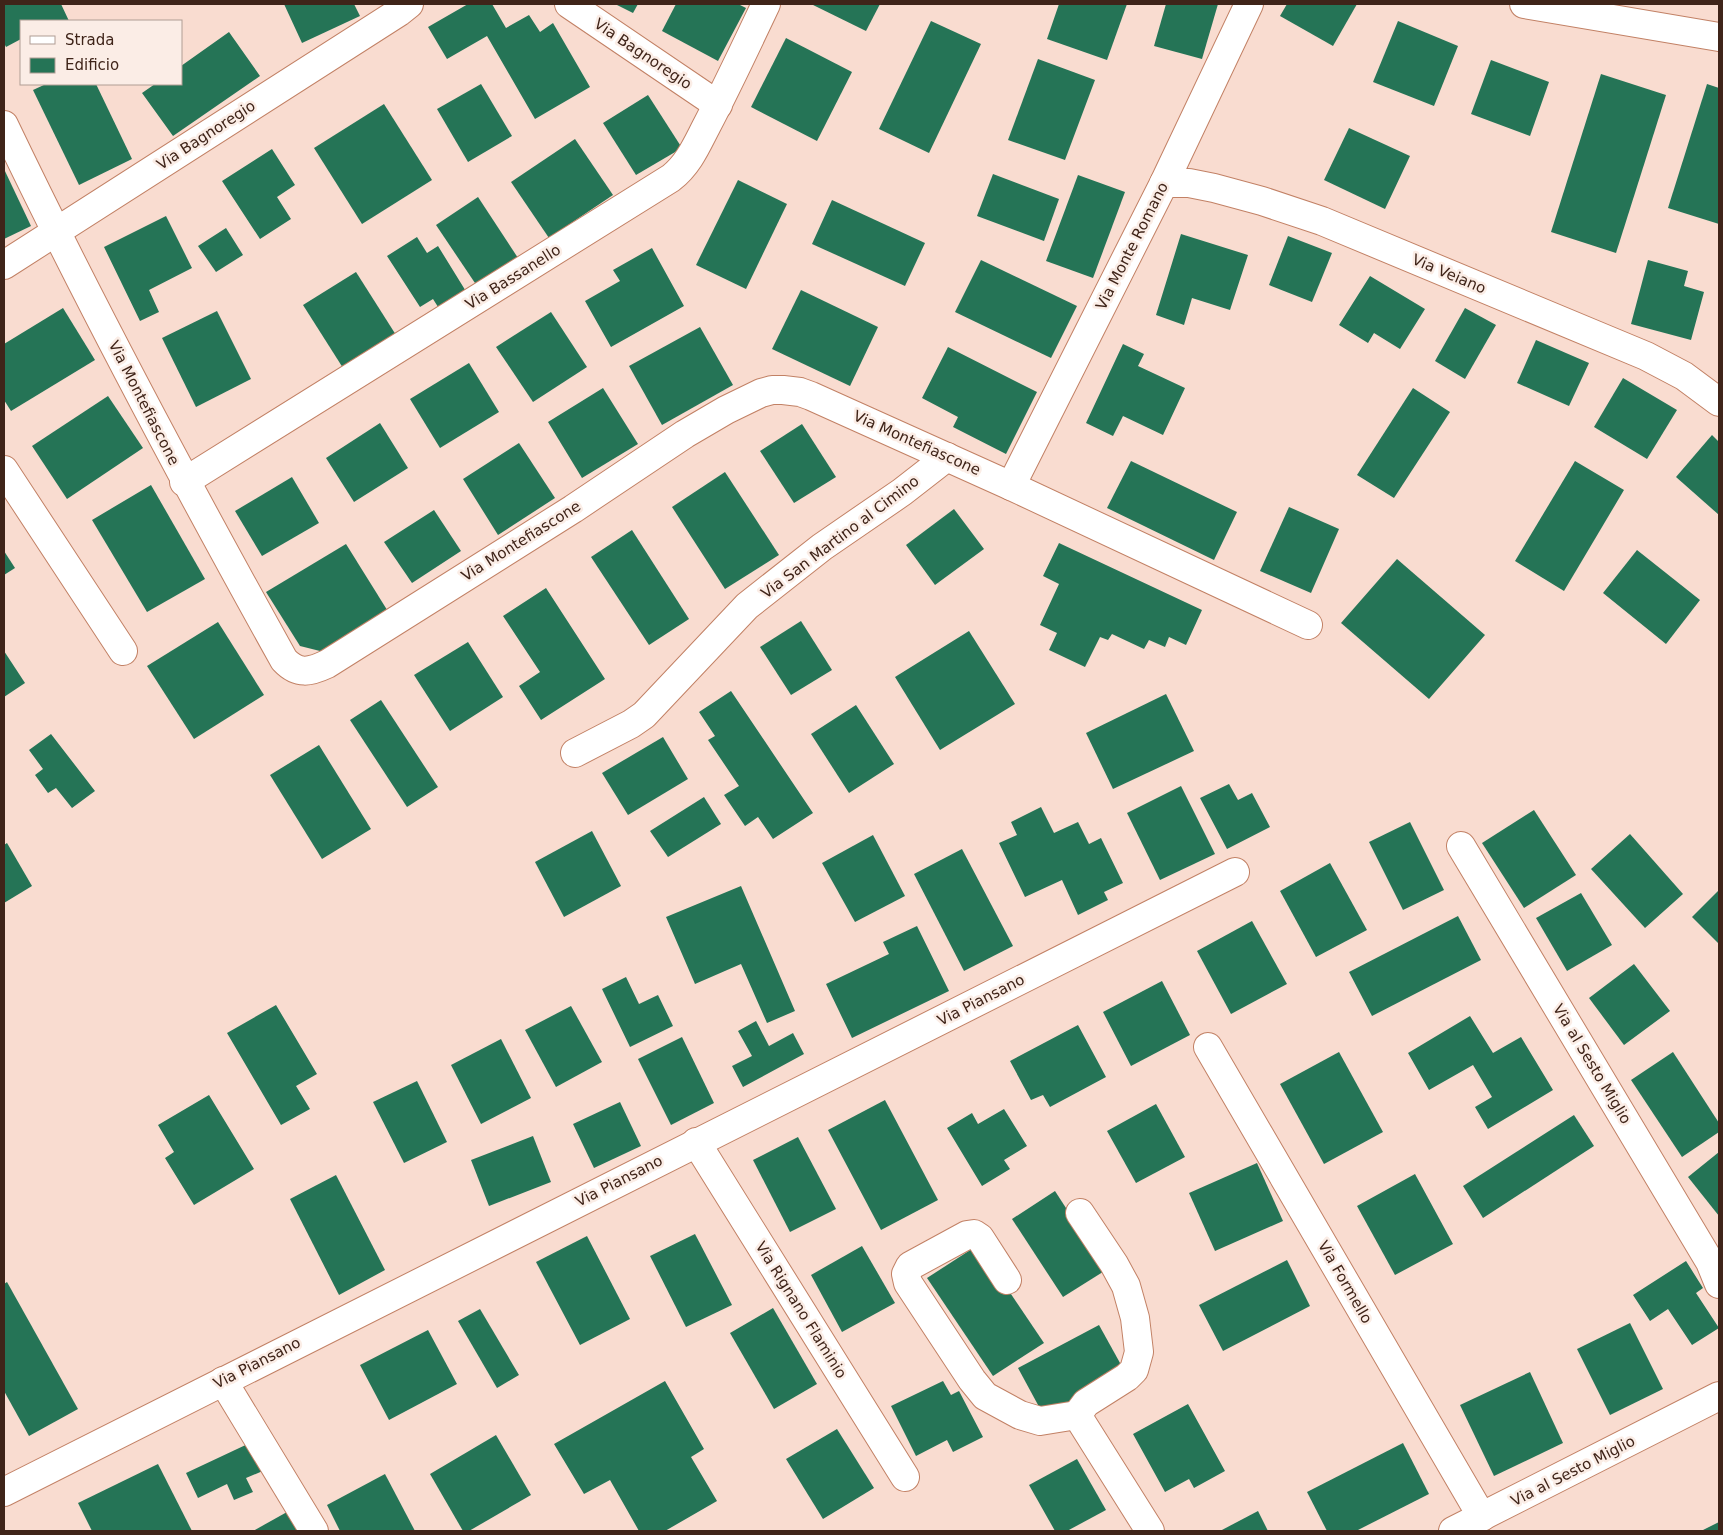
<svg xmlns="http://www.w3.org/2000/svg" width="1723" height="1535" font-family="'DejaVu Sans',sans-serif">
<rect width="100%" height="100%" fill="#f9dcd0"/>
<g fill="#257456">
<path d="M4,4h57l8,17h-48v18l-15,8 -2,-4z"/>
<path d="M284,4h70l6,12 -58,27z"/>
<path d="M468,4h24l14,24 23,-13 11,17 13,-9 37,64 -55,32 -48,-83 -40,23 -19,-32z"/>
<path d="M615,4h23l-5,9z"/>
<path d="M676,4h62l8,4 -28,53 -56,-30z"/>
<path d="M811,4h69l-14,27z"/>
<path d="M1059,4h68l-20,56 -60,-21z"/>
<path d="M1166,4h52l-16,55 -48,-13z"/>
<path d="M1287,4h70l-24,42 -53,-30z"/>
<path d="M931,21l50,23 -52,109 -50,-24z"/>
<path d="M1398,21l60,25 -24,60 -61,-24z"/>
<path d="M229,32l31,44 -87,60 -31,-43 13,-9h26v-18z"/>
<path d="M786,38l66,34 -35,69 -66,-34z"/>
<path d="M1038,59l57,21 -30,80 -57,-20z"/>
<path d="M1491,60l58,22 -19,54 -59,-22z"/>
<path d="M1601,74l65,21 -50,158 -65,-21z"/>
<path d="M46,84h50l36,75 -53,26 -46,-95z"/>
<path d="M481,84l31,52 -44,26 -31,-53z"/>
<path d="M1707,84l12,4v136l-51,-16z"/>
<path d="M648,95l34,53 -46,27 -33,-52z"/>
<path d="M384,104l48,76 -70,44 -48,-76z"/>
<path d="M1349,128l61,28 -25,53 -61,-29z"/>
<path d="M575,139l38,56 -64,43 -38,-56z"/>
<path d="M272,149l23,36 -18,12 14,22 -31,20 -38,-58z"/>
<path d="M4,169l27,57 -27,13z"/>
<path d="M993,174l66,25 -15,42 -67,-25z"/>
<path d="M1078,175l47,17 -32,86 -47,-17z"/>
<path d="M738,180l49,24 -41,85 -50,-24z"/>
<path d="M478,197l40,61 -41,28 -41,-61z"/>
<path d="M832,200l93,43 -20,43 -93,-42z"/>
<path d="M166,216l26,52 -43,22 10,22 -19,9 -36,-74z"/>
<path d="M226,228l17,27 -27,17 -18,-26z"/>
<path d="M1181,234l67,21 -18,55 -38,-12 -8,27 -28,-10z"/>
<path d="M1288,236l44,17 -20,49 -43,-17z"/>
<path d="M417,237l10,16 11,-7 29,47 -27,17 -7,-11 -13,8 -33,-51z"/>
<path d="M652,248l32,58 -73,41 -26,-46 35,-20 -7,-11z"/>
<path d="M981,260l96,46 -26,52 -96,-46z"/>
<path d="M1648,260l40,11 -4,15 20,6 -13,48 -60,-16z"/>
<path d="M356,272l40,63 -53,33 -40,-63z"/>
<path d="M1370,276l55,33 -25,40 -26,-16 -6,10 -29,-18z"/>
<path d="M801,290l77,37 -28,59 -78,-37z"/>
<path d="M63,308l32,52 -84,51 -7,-11v-56z"/>
<path d="M1465,308l31,17 -31,54 -30,-18z"/>
<path d="M217,311l34,68 -55,28 -34,-69z"/>
<path d="M551,312l36,55 -54,35 -37,-55z"/>
<path d="M700,327l33,58 -71,40 -33,-59z"/>
<path d="M1536,340l53,23 -20,43 -52,-23z"/>
<path d="M1123,344l21,10 -6,12 47,22 -22,47 -40,-19 -10,20 -27,-13z"/>
<path d="M948,347l89,45 -31,62 -53,-27 5,-10 -36,-19z"/>
<path d="M469,363l30,49 -59,36 -30,-49z"/>
<path d="M1623,378l54,32 -30,49 -53,-32z"/>
<path d="M603,388l35,56 -56,34 -34,-56z"/>
<path d="M1413,388l37,24 -56,86 -37,-23z"/>
<path d="M108,396l35,52 -76,51 -35,-53z"/>
<path d="M380,423l28,45 -54,34 -28,-44z"/>
<path d="M802,424l34,53 -42,26 -34,-52z"/>
<path d="M1712,435l7,7v73l-43,-38z"/>
<path d="M519,443l36,55 -57,37 -35,-56z"/>
<path d="M1131,461l106,51 -23,48 -107,-52z"/>
<path d="M1575,461l49,29 -60,101 -49,-30z"/>
<path d="M725,472l54,83 -54,34 -53,-82z"/>
<path d="M292,477l27,46 -57,33 -27,-45z"/>
<path d="M151,485l54,94 -58,33 -55,-92z"/>
<path d="M1289,507l50,22 -28,64 -51,-22z"/>
<path d="M954,509l30,40 -49,36 -29,-40z"/>
<path d="M434,510l27,41 -49,32 -28,-41z"/>
<path d="M632,530l57,89 -40,26 -58,-88z"/>
<path d="M1059,543l143,67 -16,35 -17,-8 -4,10 -16,-7 -5,9 -32,-15 -4,6 -8,-3 -15,30 -36,-17 8,-17 -17,-8 19,-41 -16,-8z"/>
<path d="M346,544l43,69 -65,39 -24,-6 -34,-54z"/>
<path d="M1637,550l63,50 -34,44 -63,-51z"/>
<path d="M4,551l11,17 -11,7z"/>
<path d="M1397,559l88,76 -56,64 -88,-76z"/>
<path d="M546,588l59,91 -64,41 -22,-34 21,-14 -37,-56z"/>
<path d="M801,621l31,49 -41,25 -31,-48z"/>
<path d="M218,622l46,73 -70,44 -47,-73z"/>
<path d="M969,631l46,73 -75,46 -45,-73z"/>
<path d="M468,642l35,55 -53,34 -36,-56z"/>
<path d="M4,651l21,32 -21,14z"/>
<path d="M731,691l82,122 -40,26 -15,-22 -13,9 -21,-31 15,-9 -31,-46 7,-4 -16,-24z"/>
<path d="M1166,694l28,57 -81,38 -27,-56z"/>
<path d="M381,700l57,87 -31,20 -57,-87z"/>
<path d="M856,705l38,59 -45,29 -38,-59z"/>
<path d="M51,734l44,57 -23,17 -16,-20 -8,5 -13,-18 8,-6 -14,-19z"/>
<path d="M663,737l25,42 -60,36 -26,-42z"/>
<path d="M319,745l52,84 -49,30 -52,-84z"/>
<path d="M1229,784l9,16 14,-7 18,34 -43,22 -27,-51z"/>
<path d="M1181,786l34,68 -55,26 -33,-67z"/>
<path d="M704,797l17,27 -53,33 -18,-26z"/>
<path d="M1041,807l13,26 24,-11 11,22 12,-6 22,45 -19,9 4,8 -30,15 -16,-35 -37,17 -26,-54 18,-8 -6,-13z"/>
<path d="M1534,810l42,65 -52,33 -42,-65z"/>
<path d="M1410,822l34,68 -41,20 -34,-68z"/>
<path d="M592,831l29,55 -57,31 -29,-55z"/>
<path d="M1630,834l53,60 -38,34 -54,-59z"/>
<path d="M873,835l32,61 -50,26 -33,-59z"/>
<path d="M7,843l25,43 -28,17v-58z"/>
<path d="M962,849l51,97 -49,25 -50,-97z"/>
<path d="M1330,863l37,67 -51,27 -36,-66z"/>
<path d="M741,886l54,125 -28,12 -26,-59 -46,20 -29,-67z"/>
<path d="M1719,890v54l-27,-27z"/>
<path d="M1581,893l31,52 -45,26 -31,-53z"/>
<path d="M1458,916l23,44 -109,56 -23,-44z"/>
<path d="M1252,921l35,63 -56,30 -34,-63z"/>
<path d="M917,926l32,65 -97,47 -26,-54 63,-30 -6,-12z"/>
<path d="M1634,964l36,47 -46,34 -35,-47z"/>
<path d="M626,977l13,27 19,-9 15,31 -43,21 -28,-58z"/>
<path d="M1162,981l28,54 -59,31 -28,-54z"/>
<path d="M276,1005l41,69 -21,12 14,23 -29,16 -54,-92z"/>
<path d="M571,1006l31,56 -46,25 -31,-57z"/>
<path d="M1470,1016l23,37 28,-16 32,53 -65,39 -13,-22 17,-10 -19,-32 -44,25 -21,-37z"/>
<path d="M756,1021l13,25 24,-13 11,21 -61,33 -11,-21 20,-10 -14,-25z"/>
<path d="M1078,1025l28,52 -56,30 -7,-12 -12,5 -21,-39z"/>
<path d="M682,1037l32,66 -43,22 -33,-66z"/>
<path d="M501,1039l30,59 -50,26 -30,-59z"/>
<path d="M1339,1052l44,80 -59,32 -44,-80z"/>
<path d="M1673,1052l46,71v9l-37,25 -51,-77z"/>
<path d="M417,1081l30,61 -43,21 -31,-61z"/>
<path d="M209,1095l45,74 -60,36 -29,-47 9,-6 -16,-27z"/>
<path d="M885,1100l53,100 -57,30 -53,-100z"/>
<path d="M620,1102l21,44 -47,22 -21,-44z"/>
<path d="M1156,1104l29,53 -49,26 -29,-52z"/>
<path d="M1004,1109l23,37 -23,14 6,9 -28,17 -35,-58 25,-15 6,11z"/>
<path d="M1574,1115l20,31 -111,72 -20,-32z"/>
<path d="M533,1136l18,46 -62,24 -18,-46z"/>
<path d="M798,1137l38,72 -46,23 -37,-72z"/>
<path d="M1719,1152v64l-31,-39z"/>
<path d="M1257,1163l26,58 -68,30 -26,-58z"/>
<path d="M1415,1174l38,70 -58,31 -38,-69z"/>
<path d="M336,1175l49,95 -46,25 -49,-96z"/>
<path d="M1055,1191l51,79 -43,27 -51,-78z"/>
<path d="M695,1234l37,71 -46,22 -36,-71z"/>
<path d="M587,1236l43,83 -50,26 -44,-83z"/>
<path d="M978,1245l66,98 -51,33 -66,-98z"/>
<path d="M862,1246l33,57 -53,29 -31,-57z"/>
<path d="M1287,1260l23,46 -87,45 -24,-46z"/>
<path d="M1686,1261l17,27 -7,5 23,35 -27,17 -24,-36 -18,12 -17,-26z"/>
<path d="M7,1282l71,127 -49,27 -25,-45v-107z"/>
<path d="M773,1308l44,76 -43,25 -44,-76z"/>
<path d="M480,1309l39,66 -22,13 -39,-67z"/>
<path d="M1630,1323l33,66 -53,26 -33,-66z"/>
<path d="M1099,1325l26,47 -81,44 -26,-48z"/>
<path d="M428,1330l29,54 -68,36 -29,-55z"/>
<path d="M1530,1372l33,71 -69,33 -34,-71z"/>
<path d="M665,1381l39,68 -13,8 26,44 -52,30h-26l-29,-51 -26,14 -30,-50z"/>
<path d="M943,1381l8,14 8,-4 24,46 -30,15 -6,-12 -31,16 -25,-50z"/>
<path d="M1188,1404l37,67 -31,17 -5,-9 -24,13 -32,-58z"/>
<path d="M837,1429l37,59 -51,31 -37,-60z"/>
<path d="M496,1435l35,60 -62,36h-6l-33,-57z"/>
<path d="M252,1442l13,28 -19,8 7,14 -19,8 -7,-16 -29,14 -12,-25z"/>
<path d="M1403,1443l26,51 -73,37h-29l-20,-39z"/>
<path d="M1077,1459l29,51 -39,21h-12l-26,-46z"/>
<path d="M158,1464l34,67h-100l-14,-28z"/>
<path d="M385,1474l30,57h-75l-13,-26z"/>
<path d="M1258,1511l10,20h-48z"/>
<path d="M287,1512l12,19h-46z"/>
<path d="M1719,1522v9h-18z"/>
</g>
<g fill="none" stroke-linecap="round" stroke-linejoin="round">
<g stroke="#c28165" stroke-width="30">
<g id="street">
<path d="M569,4l149,101"/>
<path d="M4,125c87,182 182,359 280,535 14,15 26,12 43,4l246,-155 112,-75 41,-24 35,-17 11,-3h11l17,2 11,4 200,90 297,139"/>
<path d="M1164,183h25l25,5 48,13 60,20 324,135 38,20 35,26"/>
<path d="M4,265l395,-253 10,-8"/>
<path d="M4,470l119,181"/>
<path d="M184,482l487,-304c18,-14 26,-34 36,-53 21,-40 40,-81 59,-121"/>
<path d="M1011,486l153,-303 85,-179"/>
<path d="M575,753l56,-29 13,-9 103,-109 75,-59 80,-55 45,-35"/>
<path d="M1461,846l249,416 9,22"/>
<path d="M1208,1047l274,470"/>
<path d="M696,1142l209,335"/>
<path d="M1007,1280l-27,-42 -6,-4 -7,1 -57,31 -4,8 2,9 64,97 13,16 35,19 20,6 37,-6 73,116"/>
<path d="M223,1381l91,150"/>
<path d="M1077,1415l9,-12 41,-26 7,-7 5,-18 -4,-34 -9,-32 -12,-22 -34,-51"/>
<path d="M4,1492l1231,-620"/>
<path d="M1453,1531l266,-135"/>
</g>
</g>
<g stroke="#c28165" stroke-width="30">
<path id="secondary" d="M1524,4l195,33"/>
</g>
<use href="#street" stroke="#fff" stroke-width="28"/>
<use href="#secondary" stroke="#fff" stroke-width="28"/>
</g>
<g text-anchor="middle" stroke-width="5" stroke-linejoin="round" paint-order="stroke">
<g font-size="15" fill="#3f2419" stroke="#fbede6">
<text transform="translate(643 54) rotate(34)" y="5">Via Bagnoregio</text>
<text transform="translate(206 135) rotate(-33)" y="5">Via Bagnoregio</text>
<text transform="translate(1132 246) rotate(-63)" y="5">Via Monte Romano</text>
<text transform="translate(1449 274) rotate(23)" y="5">Via Veiano</text>
<text transform="translate(513 277) rotate(-32)" y="5">Via Bassanello</text>
<text transform="translate(144 403) rotate(63)" y="5">Via Montefiascone</text>
<text transform="translate(917 443) rotate(24)" y="5">Via Montefiascone</text>
<text transform="translate(840 537) rotate(-37)" y="5">Via San Martino al Cimino</text>
<text transform="translate(521 541) rotate(-32)" y="5">Via Montefiascone</text>
<text transform="translate(981 1000) rotate(-27)" y="5">Via Piansano</text>
<text transform="translate(1592 1064) rotate(59)" y="5">Via al Sesto Miglio</text>
<text transform="translate(619 1181) rotate(-27)" y="5">Via Piansano</text>
<text transform="translate(1345 1282) rotate(60)" y="5">Via Formello</text>
<text transform="translate(801 1310) rotate(58)" y="5">Via Rignano Flaminio</text>
<text transform="translate(257 1363) rotate(-27)" y="5">Via Piansano</text>
<text transform="translate(1573 1471) rotate(-27)" y="5">Via al Sesto Miglio</text>
</g>
</g>
<rect width="1723" height="1535" fill="none" stroke="#3f2419" stroke-width="10"/>
<rect x="20" y="20" width="162" height="65" fill="#fbede6" stroke="#b09d94"/>
<rect x="30" y="36" width="25" height="8" fill="#ffffff" stroke="#b09d94"/>
<text x="65" y="45" font-size="15" fill="#3f2419">Strada</text>
<rect x="30" y="58" width="25" height="15" fill="#257456" stroke="#b09d94"/>
<text x="65" y="70" font-size="15" fill="#3f2419">Edificio</text>
</svg>
